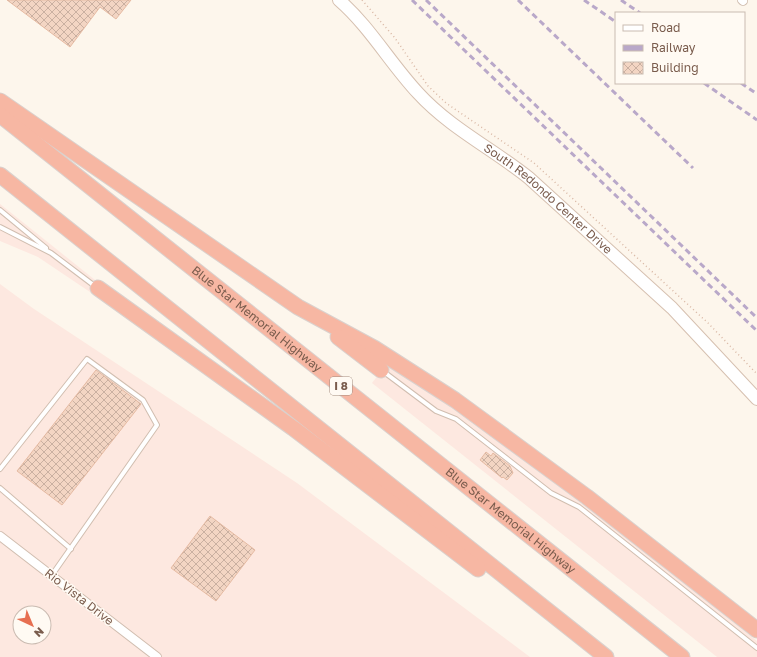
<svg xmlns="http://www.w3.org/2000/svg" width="757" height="657" font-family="'Golos Text',sans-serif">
<defs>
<pattern id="building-cross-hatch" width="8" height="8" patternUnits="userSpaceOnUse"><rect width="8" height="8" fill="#f3d5c3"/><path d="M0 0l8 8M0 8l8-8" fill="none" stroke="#cab0a1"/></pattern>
</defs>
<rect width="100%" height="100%" fill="#fdf6ec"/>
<g fill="#fde8e0" fill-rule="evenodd">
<path d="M0,204l100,80 -7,10 -55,-37 -38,-16z"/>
<path d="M0,284l34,25 263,174 233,174h-530zM20,613h24v24h-24z"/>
<path d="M388,362l68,45 127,94 174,140v16h-40l-345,-274z"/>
</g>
<g fill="url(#building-cross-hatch)" stroke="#e6bba3">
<path d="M7,0h124l-15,19 -16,-12 -30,40z"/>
<path d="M96,370l45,34 -79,101 -45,-34z"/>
<path d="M486,452l5,4 2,-3 17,13 3,7 -6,7 -4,-3 -1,1 -22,-18z"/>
<path d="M210,516l45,34 -39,51 -45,-33z"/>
</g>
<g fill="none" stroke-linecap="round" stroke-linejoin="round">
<g stroke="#d1beb0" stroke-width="6">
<g id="lane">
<path d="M0,210l46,38"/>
<path d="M0,227l51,26 45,34"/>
<path d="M384,372l52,39 20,8 95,74 28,14 178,141"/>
<path d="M0,469l87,-110 56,41 14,25 -105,150"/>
<path d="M0,488l71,61"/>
</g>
</g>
<g stroke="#d1beb0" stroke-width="10">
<g id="street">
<path d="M742,0l1,1"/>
<path d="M0,536l157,121"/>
</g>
</g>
<g stroke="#d6c0b0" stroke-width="14">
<g id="secondary">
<path id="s1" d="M339,0c31,27 51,63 79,93 32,35 75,56 111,85l143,130 85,91"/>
</g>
</g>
<g stroke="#dad1cd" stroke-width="17">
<g id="highway">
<path d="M0,101l298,206 76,41 81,52 132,97 170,133"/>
<path id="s2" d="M0,115l682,542"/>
<path d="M0,175l606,482"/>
<path d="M98,288l195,140 185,141"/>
<path d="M338,337l43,33"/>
</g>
</g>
<path stroke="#d9b8a5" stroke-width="1.5" stroke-dasharray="1 3" stroke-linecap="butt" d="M362,0l33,38 33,48 18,17 88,60 174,160 49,51"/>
<use href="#lane" stroke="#fff" stroke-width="4"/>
<use href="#street" stroke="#fff" stroke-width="8"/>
<use href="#secondary" stroke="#fff" stroke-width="12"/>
<use href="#highway" stroke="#f7b7a3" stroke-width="15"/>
<g stroke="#b9a8c9" stroke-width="3" stroke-dasharray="6 4" stroke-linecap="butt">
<path d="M412,0l345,331"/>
<path d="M426,0l331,318"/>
<path d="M518,0l175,168"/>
<path d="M584,0l32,22"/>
<path d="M621,0l19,13"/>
<path d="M704,83l53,37"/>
<path d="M741,83l16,11"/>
</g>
</g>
<g text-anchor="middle" stroke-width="3" stroke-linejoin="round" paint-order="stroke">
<rect fill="#fffaf3" stroke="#a28b7f" stroke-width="1" x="330" y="377" width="22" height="18" rx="3"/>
<g font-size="11" font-weight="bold" fill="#7a5c4d">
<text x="341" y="390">I 8</text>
</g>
<g font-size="12" fill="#7a5c4d" stroke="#fffaf3">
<text dy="4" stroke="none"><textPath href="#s1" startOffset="290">South Redondo Center Drive</textPath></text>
<text dy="4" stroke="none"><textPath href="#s2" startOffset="328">Blue Star Memorial Highway</textPath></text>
<text dy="4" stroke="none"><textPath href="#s2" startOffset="652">Blue Star Memorial Highway</textPath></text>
<text transform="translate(79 597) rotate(38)" y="4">Rio Vista Drive</text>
</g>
</g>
<rect x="615" y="12" width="130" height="72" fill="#fffaf3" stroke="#cabbb1"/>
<rect x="623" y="25" width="20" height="6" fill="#ffffff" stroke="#cabbb1"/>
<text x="651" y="32" font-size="12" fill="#7a5c4d">Road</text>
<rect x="623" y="45" width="20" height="6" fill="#b9a8c9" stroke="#cabbb1"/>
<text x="651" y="52" font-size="12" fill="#7a5c4d">Railway</text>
<rect x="623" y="62" width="20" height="12" fill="url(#building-cross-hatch)" stroke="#cabbb1"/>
<text x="651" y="72" font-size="12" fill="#7a5c4d">Building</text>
<g transform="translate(32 625) rotate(136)"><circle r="19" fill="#fffaf3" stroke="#cabbb1"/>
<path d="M0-3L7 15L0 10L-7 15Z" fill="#e76f51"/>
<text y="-6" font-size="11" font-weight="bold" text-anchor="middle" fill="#7a5c4d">N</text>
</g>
</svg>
